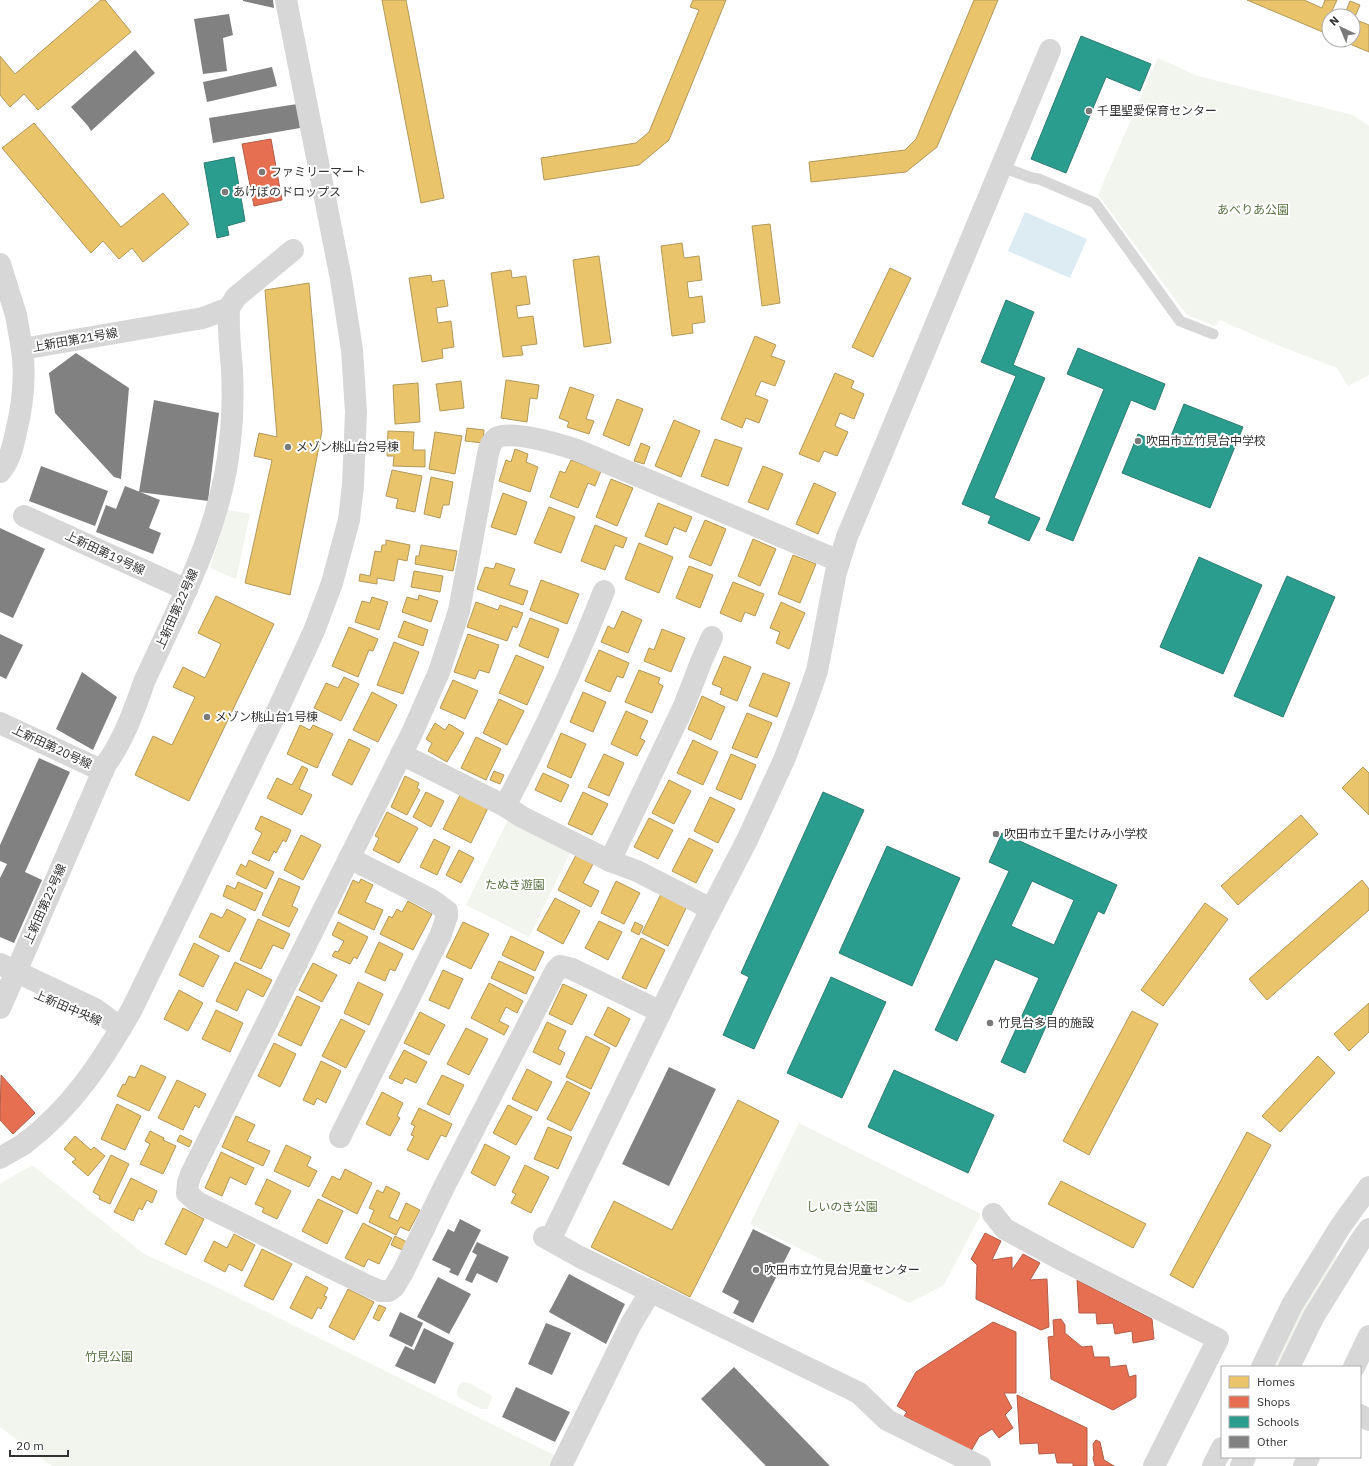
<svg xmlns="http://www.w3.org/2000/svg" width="1369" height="1466" font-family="'IBM Plex Sans','Noto Sans JP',sans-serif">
<rect width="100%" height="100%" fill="#fff"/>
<g fill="#f1f5ed">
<path d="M1158,58l40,18 155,39 16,11v249l-21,11 -11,-18 -65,-25 -52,-23 -5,6 -28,-11 -89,-120z"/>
<path d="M228,510l22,4 -14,65 -26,-11z"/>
<path d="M509,818l63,31 -43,88 -63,-32z"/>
<path d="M799,1123l182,91 -37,71 -35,18 -159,-79z"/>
<path d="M32,1165l112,89 66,30 346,172 -5,10h-499l-52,-39v-243z"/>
<path d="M1332,1255h4l1,4 -58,108h-7l32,-65z"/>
<path d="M462,1382l7,1 22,12 1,3 -5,11h-6l-23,-12c-2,-5 0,-12 4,-15z"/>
</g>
<path fill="#ddebf3" d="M1025,212l62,27 -17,39 -62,-27z"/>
<g fill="#e9c46a" stroke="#b2985a">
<path d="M101,0h4l26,32 -93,78 -14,-16 -14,13 -10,-12v-39l15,18z"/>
<path d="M382,0h24l38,198 -23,5z"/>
<path d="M693,0h33l-57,140 -30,25 -95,15 -3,-22 95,-15 13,-11 50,-122 -9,-3z"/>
<path d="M974,0h24l-61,147 -31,25 -95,10 -2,-20 96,-12 11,-11z"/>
<path d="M1247,0h57l18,8 3,-8h12l-6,13h2l-1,3h-3v7l-4,10z"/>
<path d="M1350,1l10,4 -6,14 15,6v27l-29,-12h13v-24h-9z"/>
<path d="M34,123l87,104 42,-34 26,31 -46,38 -11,-14 -13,11 -16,-18 -12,12 -89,-105z"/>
<path d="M770,224l10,79 -18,3 -10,-80z"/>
<path d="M682,243l2,15 15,-2 3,24 -15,2 2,16 13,-2 3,26 -13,2 1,9 -21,3 -11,-90z"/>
<path d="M599,256l12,87 -27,4 -11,-87z"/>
<path d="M890,268l21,10 -38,79 -21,-10z"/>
<path d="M511,270l1,8 14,-2 4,28 -14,2 2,12 15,-2 4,28 -16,2 2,9 -20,2 -12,-84z"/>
<path d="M431,275l1,7 12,-2 4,26 -12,2 2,15 13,-2 3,26 -12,2 1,9 -21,4 -13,-84z"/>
<path d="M309,283l13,148 -32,164 -45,-12 27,-123 -18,-4 5,-23 18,4 -12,-147z"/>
<path d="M755,336l21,9 -5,11 14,5 -10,25 -14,-5 -6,14 13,5 -9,23 -13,-5 -4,10 -21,-9z"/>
<path d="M835,373l19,8 -3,7 13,6 -10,25 -14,-6 -5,13 13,6 -11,24 -13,-5 -5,11 -20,-8z"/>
<path d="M506,380l33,5 -2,14 -7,-1 -3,24 -26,-4z"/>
<path d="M461,381l3,27 -24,3 -4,-27z"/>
<path d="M418,383l2,39 -25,2 -2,-39z"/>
<path d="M570,387l24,8 -8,24 8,2 -5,13 -22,-7 2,-5 -10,-4z"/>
<path d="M617,399l26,10 -14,37 -26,-11z"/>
<path d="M674,420l26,11 -19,46 -26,-11z"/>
<path d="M467,428l17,2 -1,13 -18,-2z"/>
<path d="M388,431l26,1 -1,18h12v17l-32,-1 1,-10h-7z"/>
<path d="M435,432l27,4 -7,38 -26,-5z"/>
<path d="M715,439l27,9 -14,38 -27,-10z"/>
<path d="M641,443l9,4 -6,17 -10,-3z"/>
<path d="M515,449l13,5 -2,8 12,5 -8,25 -31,-11 7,-21 5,2z"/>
<path d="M571,460l30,11 -6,15 -7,-3 -10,25 -28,-11 10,-26 5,2z"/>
<path d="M763,466l20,8 -15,36 -20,-8z"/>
<path d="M392,470l30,6 -7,36 -19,-4 2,-9 -12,-3z"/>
<path d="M431,477l22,5 -4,23h-6l-3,13 -16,-4z"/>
<path d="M611,479l22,9 -16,38 -21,-9z"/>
<path d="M814,483l22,10 -18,41 -22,-10z"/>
<path d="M503,493l24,9 -11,33 -25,-8z"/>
<path d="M658,503l34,14 -6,15 -12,-5 -7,18 -22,-9z"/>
<path d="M549,507l26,10 -14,36 -27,-10z"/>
<path d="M705,520l21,9 -15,37 -22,-9z"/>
<path d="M595,525l32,13 -4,10 -8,-3 -10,25 -24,-9z"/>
<path d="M753,539l23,10 -16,37 -22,-10z"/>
<path d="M386,540l24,5 -3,16 -9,-2 -4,22 -17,-3v6l-18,-3 1,-7 10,2 5,-25 6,1 1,-7h4z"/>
<path d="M639,543l34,14 -14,36 -34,-14z"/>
<path d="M421,545l36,6 -4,20 -38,-7 1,-8h3z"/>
<path d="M793,555l23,9 -16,39 -22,-9z"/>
<path d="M496,563l19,6 -6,16 19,6 -5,14 -46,-16 8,-22 9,2z"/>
<path d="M689,566l24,9 -13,33 -24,-10z"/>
<path d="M414,571l29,5 -3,16 -29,-5z"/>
<path d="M541,580l38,14 -12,30 -37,-14z"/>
<path d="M733,582l31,12 -9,22 -10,-4 -4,10 -21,-9z"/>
<path d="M419,595l19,6 -7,21 -29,-10 5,-15 11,3z"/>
<path d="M216,596l58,28 -85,177 -54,-26 18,-39 19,9 23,-48 -22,-10 10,-20 22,11 16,-34 -23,-11z"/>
<path d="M372,597l16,5 -9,28 -24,-8 7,-21 8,2z"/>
<path d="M476,602l22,8 2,-5 23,8 -6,15 -4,-2 -6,15 -40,-14z"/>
<path d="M781,602l24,11 -16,36 -13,-6 4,-11 -10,-4z"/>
<path d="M622,611l20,9 -14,33 -27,-11 7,-16 6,3z"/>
<path d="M530,618l29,11 -11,29 -29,-12z"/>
<path d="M404,621l24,9 -5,16 -25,-9z"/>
<path d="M349,627l29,12 -5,12 -4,-1 -11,27 -26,-11z"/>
<path d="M662,629l23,9 -14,34 -27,-11 5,-13 5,2z"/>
<path d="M468,634l31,11 -10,28 -10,-3 -4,9 -21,-7z"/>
<path d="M394,642l25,10 -16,42 -26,-9z"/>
<path d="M599,650l30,13 -6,15 -6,-2 -7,16 -25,-11z"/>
<path d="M516,655l28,12 -17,38 -28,-12z"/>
<path d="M724,656l27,11 -14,34 -17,-7 2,-6 -10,-4z"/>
<path d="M639,670l21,8 -2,5 5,3 -11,27 -27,-11z"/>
<path d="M763,673l27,10 -13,34 -28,-11z"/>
<path d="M344,677l15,7 -18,37 -27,-13 12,-25 12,5z"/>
<path d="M453,680l25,11 -13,28 -25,-11z"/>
<path d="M372,692l25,13 -19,37 -25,-12z"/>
<path d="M583,692l23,10 -13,30 -23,-10z"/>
<path d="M702,696l23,11 -14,33 -23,-11z"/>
<path d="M499,699l25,12 -17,34 -24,-12z"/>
<path d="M626,711l22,10 -8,17 5,3 -8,15 -26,-12z"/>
<path d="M747,713l25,10 -15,35 -25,-10z"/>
<path d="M435,723l10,7 4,-6 15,9 -17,29 -19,-11 4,-8 -6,-4z"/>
<path d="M300,725l10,5 3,-5 20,9 -16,34 -30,-14z"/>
<path d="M561,733l25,11 -15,34 -24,-11z"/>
<path d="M476,737l25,12 -15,31 -25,-12z"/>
<path d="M349,739l21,10 -18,36 -20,-10z"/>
<path d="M693,740l25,12 -15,33 -26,-12z"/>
<path d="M604,754l20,9 -15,33 -21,-9z"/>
<path d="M731,754l25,11 -15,35 -25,-11z"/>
<path d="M302,766l6,3 -9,20 13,6 -10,20 -35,-17 10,-20 15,7z"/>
<path d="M1363,767l6,6v42l-27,-27z"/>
<path d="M494,771l10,4 -4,9 -10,-4z"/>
<path d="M543,773l26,12 -8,17 -26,-12z"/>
<path d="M405,776l14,7 -2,5 3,2 -13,25 -16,-8z"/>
<path d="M669,780l22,11 -17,33 -22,-11z"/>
<path d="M426,792l18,9 -13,26 -18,-10z"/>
<path d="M583,792l25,12 -16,31 -24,-11z"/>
<path d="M461,793l28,13 -18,37 -28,-14z"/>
<path d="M710,797l25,12 -17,34 -24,-12z"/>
<path d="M387,812l31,16 -19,35 -26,-13 6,-12 -4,-2z"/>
<path d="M1301,815l17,19 -80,71 -17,-19z"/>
<path d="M261,816l30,14 -5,12 -3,-2 -7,13 -2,-2 -5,10 -17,-8 10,-20 -7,-4z"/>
<path d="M649,818l24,12 -15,29 -24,-12z"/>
<path d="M301,835l20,10 -18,35 -19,-10z"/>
<path d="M689,838l24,12 -17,33 -24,-12z"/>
<path d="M434,839l16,8 -13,28 -17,-8z"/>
<path d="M459,850l15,8 -13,25 -15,-8z"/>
<path d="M576,855l17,9 -10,19 16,8 -8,16 -33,-17z"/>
<path d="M249,860l25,12 -8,17 -30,-15 5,-10 5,3z"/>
<path d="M279,878l21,9 -8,19 6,3 -9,18 -27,-12z"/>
<path d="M361,879l12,6 -8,17 18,8 -9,20 -36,-17 15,-33 6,3z"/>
<path d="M1362,880l7,9v21l-102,90 -18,-21z"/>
<path d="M616,881l24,12 -16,31 -23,-11z"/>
<path d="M238,882l25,11 -8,18 -32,-15 4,-11 8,4z"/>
<path d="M662,892l26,12 -20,42 -26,-13z"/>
<path d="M555,898l25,13 -17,33 -26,-14z"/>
<path d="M408,901l24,13 -19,36 -33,-16 9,-18 3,2 5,-9 5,3z"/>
<path d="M1205,903l23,16 -65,87 -22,-16z"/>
<path d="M227,909l19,10 -17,33 -30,-15 12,-24 11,5z"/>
<path d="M258,919l32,15 -7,15 -10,-4 -12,24 -21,-9z"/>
<path d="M599,921l23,11 -14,28 -23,-12z"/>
<path d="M338,922l30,15 -11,22 -3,-2 -4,7 -18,-8 3,-5 3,1 6,-11 -12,-6z"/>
<path d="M463,922l26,12 -18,35 -25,-12z"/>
<path d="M635,922l8,4 -4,9 -8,-4z"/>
<path d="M511,936l33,16 -9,19 -33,-16z"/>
<path d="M641,938l24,12 -19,39 -24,-11z"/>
<path d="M379,942l24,12 -8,17 -5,-2 -5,12 -20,-9z"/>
<path d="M194,943l25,13 -16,31 -24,-12z"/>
<path d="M499,961l35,16 -8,17 -35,-16z"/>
<path d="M235,962l37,18 -9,17 -16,-8 -10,22 -21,-10z"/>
<path d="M313,963l24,12 -15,27 -23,-12z"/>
<path d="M443,970l20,9 -14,30 -20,-9z"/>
<path d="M358,982l25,12 -14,31 -25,-12z"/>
<path d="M489,983l34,18 -6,12 -11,-6 -7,14 10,5 -5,9 -33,-17z"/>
<path d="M563,984l24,11 -15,30 -23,-11z"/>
<path d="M179,990l24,13 -15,28 -24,-12z"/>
<path d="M297,996l23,11 -19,39 -23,-11z"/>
<path d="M1369,1003v29l-20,19 -15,-17z"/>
<path d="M608,1007l22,12 -14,28 -22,-12z"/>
<path d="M216,1010l27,13 -13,29 -28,-13z"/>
<path d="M1132,1011l26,13 -69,131 -26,-14z"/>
<path d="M420,1012l25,13 -16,30 -25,-12z"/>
<path d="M341,1019l24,12 -19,37 -24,-12z"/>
<path d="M547,1022l19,9 -8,18 7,4 -5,12 -27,-13z"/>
<path d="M466,1028l22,11 -19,36 -22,-11z"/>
<path d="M586,1036l24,12 -19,41 -25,-12z"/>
<path d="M274,1043l22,11 -16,33 -22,-11z"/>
<path d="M404,1050l23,12 -11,21 -11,-5 -3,6 -13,-6z"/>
<path d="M1318,1056l17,17 -55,59 -18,-16z"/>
<path d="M321,1061l20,10 -15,32 -9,-5 -3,7 -11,-5z"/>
<path d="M141,1065l25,12 -17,34 -32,-15 6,-12 2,1 4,-9 6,2z"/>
<path d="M527,1069l25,13 -15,29 -25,-12z"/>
<path d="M442,1075l22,10 -15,30 -22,-11z"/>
<path d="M177,1080l29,14 -7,14 -4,-3 -12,25 -25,-12z"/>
<path d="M567,1081l23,12 -19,38 -24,-12z"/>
<path d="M382,1092l21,11 -6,13 3,2 -10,18 -24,-12z"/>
<path d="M738,1100l41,21 -89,176 -99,-50 23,-46 58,29z"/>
<path d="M117,1104l24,12 -16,34 -24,-11z"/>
<path d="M508,1105l24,12 -16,28 -23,-12z"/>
<path d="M419,1108l33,16 -6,13 -5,-2 -13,25 -21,-10 7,-14 -3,-1 4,-9 -4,-2z"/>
<path d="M236,1116l19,9 -8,16 23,10 -7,15 -41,-19z"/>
<path d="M548,1127l24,10 -14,32 -24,-10z"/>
<path d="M150,1131l14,7 -1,2 13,6 -13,28 -23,-10 10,-20 -5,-3z"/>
<path d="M1247,1132l24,13 -78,143 -23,-13z"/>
<path d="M180,1135l12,6 -3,6 -12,-6z"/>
<path d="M75,1136l16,14 3,-3 11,9 -17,20 -16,-14 4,-3 -12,-10z"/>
<path d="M485,1144l25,13 -15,29 -24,-13z"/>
<path d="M286,1145l25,12 -4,9 10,5 -8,16 -35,-16z"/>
<path d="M221,1152l33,16 -8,17 -16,-8 -8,19 -17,-8z"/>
<path d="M111,1155l18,9 -19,40 -11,-5 1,-3 -7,-4z"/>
<path d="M525,1165l24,12 -18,36 -20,-10 5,-9 -4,-2z"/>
<path d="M345,1169l27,14 -15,31 -35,-18 10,-20 8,4z"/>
<path d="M131,1178l26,13 -5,12 -5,-3 -5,10 -3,-2 -6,13 -19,-9z"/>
<path d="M267,1179l24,12 -14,28 -15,-7 2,-4 -9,-4z"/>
<path d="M1061,1181l85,43 -13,24 -85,-44z"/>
<path d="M386,1186l14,7 -11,24 9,4 8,-18 14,7 -11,21 -9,-4 -4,8 -27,-13 5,-12 -5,-2 8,-18 6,3z"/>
<path d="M318,1199l25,12 -16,33 -25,-13z"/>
<path d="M183,1208l21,11 -18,36 -21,-11z"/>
<path d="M363,1223l29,15 -13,26 -11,-5 -4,8 -19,-9z"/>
<path d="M234,1234l21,11 -13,26 -13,-7 -4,8 -21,-11 10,-20 13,7z"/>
<path d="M395,1236l14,7 -4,8 -14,-6z"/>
<path d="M262,1249l30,15 -19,36 -29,-14z"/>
<path d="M306,1276l22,12 -4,8 3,1 -6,12 -3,-2 -6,12 -22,-11z"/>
<path d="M348,1289l26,13 -20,38 -25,-13z"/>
<path d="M379,1305l7,3 -7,13 -6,-3z"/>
</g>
<g fill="#e76f51" stroke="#b15d48">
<path d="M271,139l11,61 -28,6 -12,-62z"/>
<path d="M1,1075l34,38 -22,21 -13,-14z"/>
<path d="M985,1233l16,8 -9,19 20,-3v13l11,-16 17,9 -10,17 17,-1 2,48 -8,3 -65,-31 1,-34 -6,-6z"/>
<path d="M1077,1280l75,39 2,20 -21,4 -1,-12 -17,3 -2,-11 -16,1 -1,-11h-17z"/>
<path d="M1061,1319l4,6v8l17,14 10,-1 2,11h15l1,10 16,-2 3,12 7,-2v22l-23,13 -62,-31 -3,-42 6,-1 -1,-16z"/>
<path d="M993,1322l23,10v61h-12l8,15 -7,7 8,13 -14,10 -7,-9 -13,8 -8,14 -67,-35 3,-4 -10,-6 19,-34z"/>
<path d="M1017,1395l70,33v38h-14v-3h-16l-2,-10 -16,1 -1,-11 -18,1z"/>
<path d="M1096,1440l4,2 4,18 10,6h-19l-2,-8 1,-3 -1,-11z"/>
</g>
<g fill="#2a9d8f" stroke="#2d7d73" fill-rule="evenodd">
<path d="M1081,36l70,28 -11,27 -34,-14 -40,96 -35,-14z"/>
<path d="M234,157l11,64 -18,5 2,9 -12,3 -13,-75z"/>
<path d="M1006,300l28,12 -21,53 32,13 -51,120 46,20 -11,23 -41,-18 3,-7 -29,-12 54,-128 -35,-14z"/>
<path d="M1078,348l87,36 -10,26 -24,-10 -58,141 -27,-11 58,-141 -37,-15z"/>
<path d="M1184,404l59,23 -33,81 -88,-35 16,-39 29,12z"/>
<path d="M1199,557l63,28 -39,89 -63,-27z"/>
<path d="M1287,576l48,21 -52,120 -49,-21z"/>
<path d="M823,792l41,18 -110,239 -31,-14 26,-58 -8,-4z"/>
<path d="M1002,833l115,52 -13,29 -6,-3 -73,162 -24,-11 38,-84 -44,-19 -38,82 -22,-11 74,-159 -20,-9zM1032,881l42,19 -20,45 -43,-19z"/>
<path d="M887,846l73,32 -48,108 -73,-33z"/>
<path d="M831,977l55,25 -44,96 -55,-25z"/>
<path d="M894,1070l100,45 -26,58 -100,-46z"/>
</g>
<g fill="#818181">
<path d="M243,0h30l1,8 -31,-7z"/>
<path d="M229,14l4,21 -10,3 4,33 -24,3 -9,-55z"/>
<path d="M135,50l20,23 -64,58 -3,-5 -17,-19z"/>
<path d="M272,67l5,19 -70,16 -4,-20z"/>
<path d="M297,104l3,24 -87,15 -4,-25z"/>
<path d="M76,353l53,35 -8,91 -7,-2 -59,-64 -6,-40z"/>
<path d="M154,400l65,13 -11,88 -69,-9z"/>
<path d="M41,466l67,25 -13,35 -66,-25z"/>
<path d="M125,486l35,14 -11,28 12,5 -8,21 -57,-22 10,-27 10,4z"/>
<path d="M0,528l45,21 -32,69 -13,-6z"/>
<path d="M0,634l23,11 -17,34 -6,-3z"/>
<path d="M82,672l35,25 -24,53 -37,-21z"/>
<path d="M39,758l31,14 -45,100 17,8 -28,63 -14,-6v-59l7,-14 -7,-3v-16z"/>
<path d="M669,1067l47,22 -47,97 -47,-22z"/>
<path d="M460,1219l21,11 -23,46 -9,-4 2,-3 -19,-9 16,-31 6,3z"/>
<path d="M753,1229l38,19 -38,75 -20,-10 6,-12 -17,-9z"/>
<path d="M477,1242l32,15 -12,26 -20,-10 -5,10 -7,-3 12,-25 -5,-3z"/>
<path d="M569,1274l56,30 -19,40 -57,-32z"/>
<path d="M438,1277l33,17 -22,40 -32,-17z"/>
<path d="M400,1312l23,11 -11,24 -23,-11z"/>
<path d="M546,1323l25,10 -19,42 -24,-11z"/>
<path d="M424,1328l30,15 -19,41 -40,-18 10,-20 9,4z"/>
<path d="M734,1367l96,99h-64l-65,-67z"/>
<path d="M516,1387l54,25 -15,30 -53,-25z"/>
</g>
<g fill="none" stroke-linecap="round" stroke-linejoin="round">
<path stroke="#d7d7d7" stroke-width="11" d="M1002,167l30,11 7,1 56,24 85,118 33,13"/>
<g stroke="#d7d7d7" stroke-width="22">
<path d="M0,472c10,-11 13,-26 16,-40 7,-28 10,-54 6,-83l181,-31 26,-10"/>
<path d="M24,516l163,74"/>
<path d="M0,723l103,48"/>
<path d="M401,754l104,52 17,11 88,44 27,10 74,38"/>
<path d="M505,806c37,-70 70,-141 99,-215"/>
<path d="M610,861l74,-155 17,-44 11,-25"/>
<path d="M16,972l90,-208c17,-22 29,-55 38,-82 35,-77 78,-155 86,-241 3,-24 3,-48 2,-72 -2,-20 -4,-41 -3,-61l7,-11 57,-47"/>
<path d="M0,1008l11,-25"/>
<path d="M661,1012l-89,-43 -12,-3 -4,4 -112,217 -41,85 -9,15 -5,4h-9l-14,-6 -169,-83 -10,-9 1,-10 3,-9 221,-441 27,-61 20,-61 29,-157c1,-6 3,-12 8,-16 14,-9 66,7 81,12l262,111"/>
<path d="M340,1137l101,-203 6,-18v-5l-15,-11 -83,-42"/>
<path d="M993,1214l12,15 57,31 156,79 -64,127"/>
<path d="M544,1237l36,20 279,136 28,27 93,46"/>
<path d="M550,1240l151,-311 46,-89 37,-80 20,-52 13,-37 19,-99 11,-35 203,-487"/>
<path d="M1354,1367l15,-31"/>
<path d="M1360,1415l9,5"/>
<path d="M561,1466l70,-142 20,-33"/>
<path d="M1304,1466l5,-9"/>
</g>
<g stroke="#d7d7d7" stroke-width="22">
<path d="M0,264l16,51 6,34"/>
<path d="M0,964l95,45 26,19"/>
<path d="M0,1158c8,-5 16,-9 24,-14 48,-36 79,-84 108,-135l147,-302 35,-76 18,-48 17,-63 4,-35 3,-73 -4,-62 -11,-71 -55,-279"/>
<path d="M1262,1367l30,-62 48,-78 29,-40"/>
<path d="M1289,1367l25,-51 47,-76 8,-11"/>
<path d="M1213,1466l9,-18"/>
<path d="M1241,1466l4,-9"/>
</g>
</g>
<g fill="#7a7a7a" stroke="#fff" stroke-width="1.5">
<circle cx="1089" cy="111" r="4"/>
<circle cx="262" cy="172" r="4"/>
<circle cx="225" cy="192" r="4"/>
<circle cx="1138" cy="441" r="4"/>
<circle cx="288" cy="447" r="4"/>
<circle cx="207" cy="717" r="4"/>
<circle cx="996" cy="834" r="4"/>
<circle cx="990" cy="1023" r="4"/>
<circle cx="756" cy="1270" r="4"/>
</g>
<g text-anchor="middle" stroke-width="4" stroke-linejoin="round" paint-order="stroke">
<g font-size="12" fill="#333" stroke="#fff" text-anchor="start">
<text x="1097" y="115">千里聖愛保育センター</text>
<text x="270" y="176">ファミリーマート</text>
<text x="233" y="196">あけぼのドロップス</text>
<text x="1146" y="445">吹田市立竹見台中学校</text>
<text x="296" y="451">メゾン桃山台2号棟</text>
<text x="215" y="721">メゾン桃山台1号棟</text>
<text x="1004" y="838">吹田市立千里たけみ小学校</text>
<text x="998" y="1027">竹見台多目的施設</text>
<text x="764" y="1274">吹田市立竹見台児童センター</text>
</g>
<g font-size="12" fill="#56703f" stroke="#fff">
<text x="1253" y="214">あべりあ公園</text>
<text x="515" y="889">たぬき遊園</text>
<text x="842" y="1211">しいのき公園</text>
<text x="109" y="1361">竹見公園</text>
</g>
<g font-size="12" fill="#333" stroke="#fff">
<text transform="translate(75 340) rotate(-10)" y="4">上新田第21号線</text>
<text transform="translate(105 553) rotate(25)" y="4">上新田第19号線</text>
<text transform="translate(177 609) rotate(-66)" y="4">上新田第22号線</text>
<text transform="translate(52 747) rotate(25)" y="4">上新田第20号線</text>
<text transform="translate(45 904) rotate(-66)" y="4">上新田第22号線</text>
<text transform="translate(68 1008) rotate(23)" y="4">上新田中央線</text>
</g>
</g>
<rect x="1221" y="1366" width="140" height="92" fill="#ffffff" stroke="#adadad"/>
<rect x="1229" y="1376" width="20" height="12" fill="#e9c46a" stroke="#adadad"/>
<text x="1257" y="1386" font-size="12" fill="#333333">Homes</text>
<rect x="1229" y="1396" width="20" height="12" fill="#e76f51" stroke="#adadad"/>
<text x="1257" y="1406" font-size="12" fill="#333333">Shops</text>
<rect x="1229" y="1416" width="20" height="12" fill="#2a9d8f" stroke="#adadad"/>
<text x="1257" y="1426" font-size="12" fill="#333333">Schools</text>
<rect x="1229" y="1436" width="20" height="12" fill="#818181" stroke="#adadad"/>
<text x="1257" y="1446" font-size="12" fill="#333333">Other</text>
<g transform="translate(1341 28) rotate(316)"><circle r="19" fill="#ffffff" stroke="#adadad"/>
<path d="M0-3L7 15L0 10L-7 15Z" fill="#7a7a7a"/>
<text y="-6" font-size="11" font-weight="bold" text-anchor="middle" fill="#333333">N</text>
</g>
<path d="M10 1450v6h58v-6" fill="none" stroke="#333333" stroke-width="2"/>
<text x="16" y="1450" font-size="12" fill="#333333" stroke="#ffffff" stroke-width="3" paint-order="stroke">20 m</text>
</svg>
